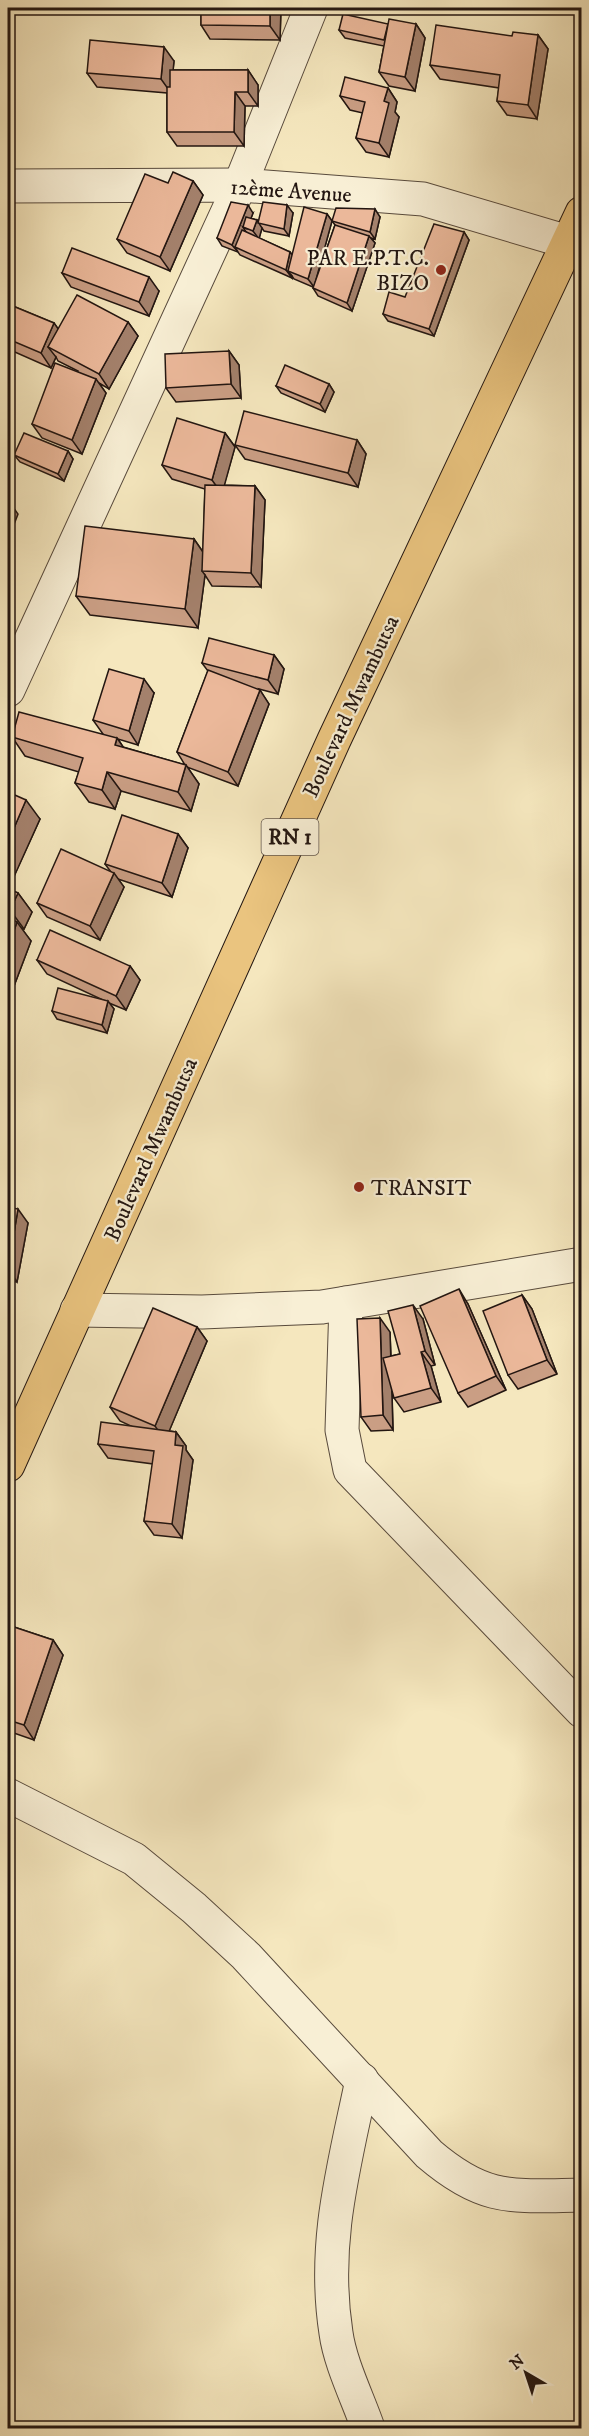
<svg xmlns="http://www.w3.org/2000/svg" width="589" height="2436" font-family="'IM FELL DW Pica',serif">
<rect width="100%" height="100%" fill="#f5e7be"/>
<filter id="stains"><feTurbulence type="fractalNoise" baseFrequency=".00333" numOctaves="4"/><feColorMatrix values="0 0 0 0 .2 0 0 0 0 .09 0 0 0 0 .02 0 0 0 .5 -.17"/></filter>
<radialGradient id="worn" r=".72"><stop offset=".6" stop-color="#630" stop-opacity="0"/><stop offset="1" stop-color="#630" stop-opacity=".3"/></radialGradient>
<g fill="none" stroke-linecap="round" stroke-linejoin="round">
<g stroke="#584a3c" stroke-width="35">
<g id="minor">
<path d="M8,186l232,-1 183,14 145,43"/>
<path d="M8,690l232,-505 71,-177"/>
<path d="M346,1303l-4,127 8,40 232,241"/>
<path d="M77,1310l125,2 120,-5 260,-43"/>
<path d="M8,1795l126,64 60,49 52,48 183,198c56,48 83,42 153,41"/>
<path d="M362,2080c-18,87 -40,163 -26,253 4,30 22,66 32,95"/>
</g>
</g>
<g stroke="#231611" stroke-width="35">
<path id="highway" d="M8,1465l326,-725 248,-527"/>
</g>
<use href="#minor" stroke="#f8efd5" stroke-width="33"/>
<use href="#highway" stroke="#eac47f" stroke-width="33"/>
</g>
<g fill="#ca9e84" stroke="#231611" stroke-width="1.5">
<path d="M38,8h41v1z"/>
<path d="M201,8h80l-1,32 -70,-1 -9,-14z"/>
<path d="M388,24h28l9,14 -10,53 -26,-5 -10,-14 5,-26 -39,-8 -6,-8z"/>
<path d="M538,35l10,14 -11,70 -30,-4 -10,-14 2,-13 -59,-9 -10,-14 82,-29z"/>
<path d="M174,61l-1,9h75l10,15v21h-13l-1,40h-67l-10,-14v-39l-70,-6 -10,-14z"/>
<path d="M388,88l9,14 -2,10 4,5 -10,40 -23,-5 -10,-14 7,-25 -13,-3 -10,-14z"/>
<path d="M193,181l10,14 -33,76 -43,-18 -10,-14 51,-56z"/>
<path d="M253,213l-2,5 6,2 1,3 35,-10 -4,23 -25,-5 -2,-3 -3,10 31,14 2,3 35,-41 5,7 -16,58 19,-54 -3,-4 48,-4 -5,22 -4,-1 4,5 -23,68 -34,-15 -5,-8v-1l-19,-8 -2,-3v2l-52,-23 -2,-3 -16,-6 -5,-8z"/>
<path d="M464,232l5,8 -35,96 -46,-15 -5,-7 22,-17z"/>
<path d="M62,273l97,18 -10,25 -78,-29z"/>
<path d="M8,304l46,19 4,6 70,-7 10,14 -29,53 -10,-6 7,10 -24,61 -40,-16 -10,-14 46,-53 -20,-10 -2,-4 -5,11 -43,-19z"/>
<path d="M229,351l10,14 2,33 -65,4 -10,-14z"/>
<path d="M329,384l5,8 -9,20 -44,-19 -5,-7z"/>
<path d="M225,433l10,14 -11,38 31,1 10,14 -4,87 -49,-1 -7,-11 -7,53 -108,-13 -14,-19 118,-57 9,13 2,-63 -33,-10 -10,-14z"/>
<path d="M357,440l9,14 -8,33 -113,-28 -10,-14z"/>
<path d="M68,451l5,8 -9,22 -44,-19 -6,-7z"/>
<path d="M274,655l10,14 -6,25 -19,-5 10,15 -31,82 -51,-19 12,17 -8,27 -70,-20 -6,18 -26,-7 -14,-19 4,-11 -54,-16 -13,-19 91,-3 -10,-14 61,-27 -16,52 -20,-6 5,8 62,18 -8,-13 31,-81 -6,-8z"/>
<path d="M8,792l32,27 -32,70 10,4 14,19 -8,17 -3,-1 10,13 -23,61z"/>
<path d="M178,834l10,14 -16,49 -54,-18 6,8 -24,53 -53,-23 -10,-14 74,-31 -6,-8z"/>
<path d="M37,960l93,6 10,14 -14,30 -17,-7 5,6 -7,24 -50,-14 -5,-8 51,-11 -56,-26z"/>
<path d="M8,1207l20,16 -11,59 -9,-1z"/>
<path d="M522,1295l10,14 25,65 -39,15 -10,-14z"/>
<path d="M468,1304l38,86 -38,17 -10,-14z"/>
<path d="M423,1319l12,46 -4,1 10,36 -37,10 -10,-14 -2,-8 1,40 -22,1 -10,-14 29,-85 1,24 9,-2z"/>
<path d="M197,1327l10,14 -38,90 7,1 10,14v4l7,10 -11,78 -28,-3 -10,-14 9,-57 -45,-6 -10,-14 33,-18 -11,-5 -10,-14z"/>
<path d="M8,1625l45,15 10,15 -29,85 -26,-9z"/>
</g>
<g fill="#a4816c" stroke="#231611" stroke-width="1.5">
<path d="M270,8h11l-1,32 -10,-14z"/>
<path d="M416,24l9,14 -10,53 -10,-14z"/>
<path d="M538,35l10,14 -11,70 -9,-14z"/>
<path d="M164,47l10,14 -3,32 -10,-14z"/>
<path d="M248,70l10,15v21l-10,-14z"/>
<path d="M388,88l9,14 -2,10 4,5 -10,40 -10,-14 5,-42z"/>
<path d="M235,92l10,14 -1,40 -10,-14z"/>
<path d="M193,181l10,14 -33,76 -10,-14z"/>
<path d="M248,205l5,8 -6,16 -4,-2 3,5 -11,15 3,5 -6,-7z"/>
<path d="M287,205l6,8 -4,23 -5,-7z"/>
<path d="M375,209l5,8 -5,22 -5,-7z"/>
<path d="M327,214l5,7 -18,66 -6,-8z"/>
<path d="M257,220l5,8 -3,11 -6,-8z"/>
<path d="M464,232l5,8 -35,96 -5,-7z"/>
<path d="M369,236l6,7 -23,68 -5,-8z"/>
<path d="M290,252l6,7 -8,12 4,5v2l-6,-8z"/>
<path d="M149,277l10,14 -10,25 -10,-14z"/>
<path d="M128,322l10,14 -29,53 -10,-15z"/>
<path d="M54,323l10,14 -16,10 8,10 -5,11 -10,-15z"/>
<path d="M229,351l10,14 2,33 -10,-14z"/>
<path d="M96,379l10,14 -24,61 -10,-14z"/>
<path d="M329,384l5,8 -9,20 -5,-8z"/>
<path d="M225,433l10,14 -13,47 -10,-14z"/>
<path d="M357,440l9,14 -8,33 -10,-14z"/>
<path d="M68,451l5,8 -9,22 -6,-7z"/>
<path d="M255,486l10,14 -4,87 -10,-14z"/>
<path d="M8,500l10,14 -10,26z"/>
<path d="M194,539l13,19 -5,13 3,4 -7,53 -13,-19z"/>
<path d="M274,655l10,14 -6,25 -10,-14z"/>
<path d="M144,679l10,14 -16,52 -9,-14z"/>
<path d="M260,690l9,14 -31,82 -10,-14z"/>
<path d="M117,738l13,19 -15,-12z"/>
<path d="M186,765l13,19 -8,27 -13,-19z"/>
<path d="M107,772l14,19 -6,18 -13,-19z"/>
<path d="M26,800l14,19 -32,71v-48z"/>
<path d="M178,834l10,14 -16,49 -10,-14z"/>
<path d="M114,873l10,14 -24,53 -10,-14z"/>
<path d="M18,893l14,19 -8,17 -14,-19z"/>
<path d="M17,922l14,19 -23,61v-54z"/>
<path d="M130,966l10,14 -14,30 -10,-14z"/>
<path d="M108,1001l6,8 -7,24 -5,-8z"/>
<path d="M18,1209l10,14 -11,59 -9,-14z"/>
<path d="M459,1289l9,15 38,86 -10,-14z"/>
<path d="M522,1295l10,14 25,65 -10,-14z"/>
<path d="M413,1305l10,14 12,46 -10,-14z"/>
<path d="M380,1318l10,14 3,98 -10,-15z"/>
<path d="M197,1327l10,14 -42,100 -10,-15z"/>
<path d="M421,1352l10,14 10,36 -10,-14z"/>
<path d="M176,1432l10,14v4l7,10 -11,78 -10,-14 3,-79z"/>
<path d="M53,1640l10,15 -29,85 -10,-15z"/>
</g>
<g fill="#ebb89a" stroke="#231611" stroke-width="1.5">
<path d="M201,8h69v18l-69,-1z"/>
<path d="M343,14l45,10 -4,16 -45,-10z"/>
<path d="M389,19l27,5 -11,53 -26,-5z"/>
<path d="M436,25l76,11 1,-4 25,3 -10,70 -31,-4 3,-26 -70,-10z"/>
<path d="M90,40l74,7 -3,32 -74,-6z"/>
<path d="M170,70h78v22h-13l-1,40h-67v-45h3z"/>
<path d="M345,77l43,11 -4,13 5,2 -10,40 -23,-5 9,-36 -25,-6z"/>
<path d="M173,172l20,9 -33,76 -43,-18 28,-65 23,9z"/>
<path d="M231,202l17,3 -16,40 -15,-7z"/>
<path d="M263,202l24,3 -3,24 -26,-6z"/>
<path d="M304,207l23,7 -19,65 -20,-8z"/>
<path d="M336,208l39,1 -5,23 -38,-11z"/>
<path d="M246,217l11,3 -4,11 -10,-4z"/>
<path d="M434,224l30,8 -35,97 -46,-15 6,-22 16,5z"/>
<path d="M335,225l34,11 -22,67 -34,-15z"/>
<path d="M242,230l48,22 -4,18 -51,-23z"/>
<path d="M72,248l77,29 -10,25 -77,-29z"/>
<path d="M77,295l51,27 -29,52 -51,-27z"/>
<path d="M8,304l46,19 -13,30 -33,-14z"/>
<path d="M229,351l2,33 -65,4 -1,-34z"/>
<path d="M55,363l41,16 -24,61 -40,-16z"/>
<path d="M285,365l44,19 -9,20 -44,-18z"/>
<path d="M244,411l113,29 -9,33 -113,-28z"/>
<path d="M177,418l48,15 -13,47 -50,-15z"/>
<path d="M24,433l44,18 -10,23 -44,-19z"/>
<path d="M205,485l50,1 -4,87 -49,-2z"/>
<path d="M85,526l109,13 -9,70 -109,-13z"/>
<path d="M209,638l65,17 -6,25 -66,-17z"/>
<path d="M109,669l35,10 -15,52 -36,-11z"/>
<path d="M208,670l52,20 -32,82 -51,-20z"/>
<path d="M19,712l98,26 -2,7 71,20 -8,27 -71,-20 -5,18 -27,-7 8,-25 -71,-21z"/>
<path d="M8,792l18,8 -18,42z"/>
<path d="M122,815l56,19 -16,49 -57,-19z"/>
<path d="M61,849l53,24 -24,53 -53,-23z"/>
<path d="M8,888l10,5 -8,17 -2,-2z"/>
<path d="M8,918l9,4 -9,26z"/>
<path d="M50,930l80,36 -14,30 -79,-36z"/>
<path d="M58,988l50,13 -6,24 -50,-14z"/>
<path d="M8,1207l10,2 -10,59z"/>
<path d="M459,1289l37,87 -38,17 -38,-87z"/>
<path d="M522,1295l25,65 -39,15 -25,-64z"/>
<path d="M413,1305l12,46 -4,1 10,36 -37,10 -11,-40 17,-4 -12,-43z"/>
<path d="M153,1308l44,19 -42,99 -45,-19z"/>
<path d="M380,1318l3,97 -22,2 -4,-98z"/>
<path d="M101,1422l75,10 -1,13 8,1 -11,78 -28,-3 10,-70 -56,-7z"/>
<path d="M8,1625l45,15 -29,85 -16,-5z"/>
</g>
<g fill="#8f2418" stroke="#f8efd5" stroke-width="2">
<circle cx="441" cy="270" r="6"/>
<circle cx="359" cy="1187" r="6"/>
</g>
<g text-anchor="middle" stroke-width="4.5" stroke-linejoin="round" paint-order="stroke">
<rect fill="#f8efd5" stroke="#63574c" stroke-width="1.5" x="261.5" y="819" width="57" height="36" rx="4.5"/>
<g font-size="21" font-weight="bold" fill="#231611">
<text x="290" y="844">RN 1</text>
</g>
<g font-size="22" fill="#231611" stroke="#f8efd5">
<text transform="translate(291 190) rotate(4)" y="8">12ème Avenue</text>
<text transform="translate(350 706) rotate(-65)" y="8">Boulevard Mwambutsa</text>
<text transform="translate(150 1149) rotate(-66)" y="8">Boulevard Mwambutsa</text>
</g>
<g font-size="22" fill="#231611" stroke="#f8efd5" text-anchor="end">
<text x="429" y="265">PAR E.P.T.C.<tspan x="429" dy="25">BIZO</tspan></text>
<text x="371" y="1195" text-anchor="start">TRANSIT</text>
</g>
</g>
<rect width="589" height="2436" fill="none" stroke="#f5e7be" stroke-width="30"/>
<rect x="9" y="9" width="571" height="2418" fill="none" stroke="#231611" stroke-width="3"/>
<rect x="15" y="15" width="559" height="2406" fill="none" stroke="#231611" stroke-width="1.5"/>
<g transform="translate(526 2373) rotate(321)" stroke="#f8efd5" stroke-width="4.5" paint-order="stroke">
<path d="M0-4.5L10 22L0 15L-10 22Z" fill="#231611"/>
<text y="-9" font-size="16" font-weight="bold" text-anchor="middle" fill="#231611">N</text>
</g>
<rect width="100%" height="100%" filter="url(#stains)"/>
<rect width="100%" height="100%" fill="url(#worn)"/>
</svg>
